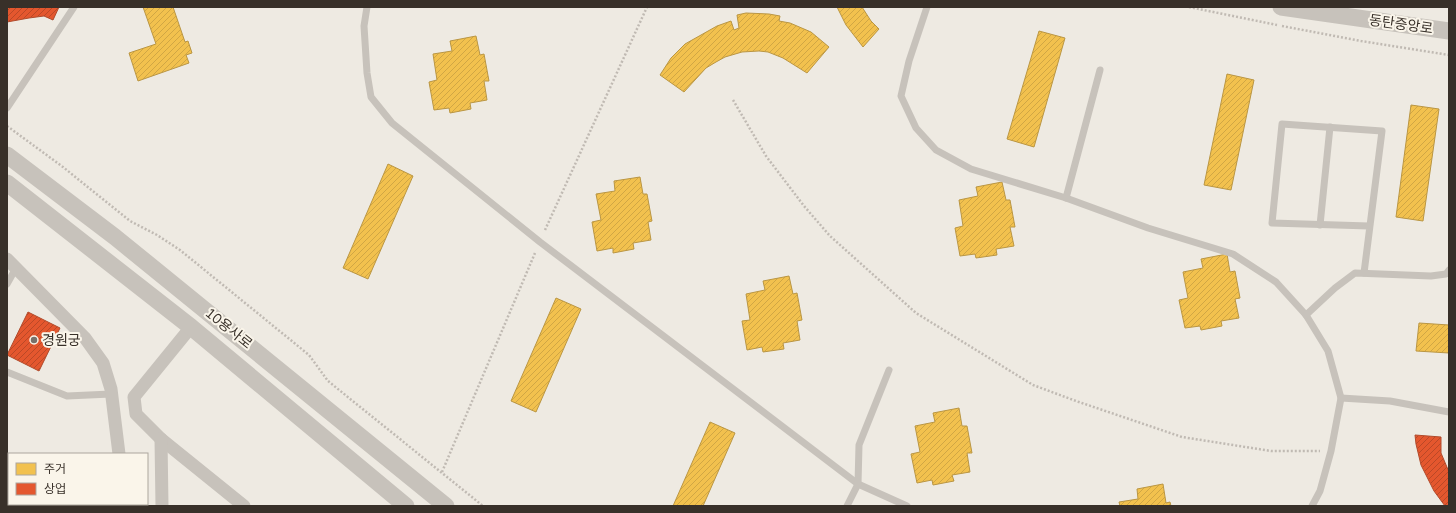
<svg xmlns="http://www.w3.org/2000/svg" width="1456" height="513" font-family="Mulish,'Noto Sans KR',sans-serif">
<defs>
<pattern id="homes-hatch" width="6" height="6" patternUnits="userSpaceOnUse"><rect width="6" height="6" fill="#f2c14e"/><path d="M-1 1l2-2M0 6l6-6M5 7l2-2" fill="none" stroke="#d0a644"/></pattern>
<pattern id="shops-hatch" width="6" height="6" patternUnits="userSpaceOnUse"><rect width="6" height="6" fill="#e4572e"/><path d="M-1 1l2-2M0 6l6-6M5 7l2-2" fill="none" stroke="#ba4827"/></pattern>
</defs>
<rect width="100%" height="100%" fill="#eeeae2"/>
<g fill="url(#homes-hatch)" stroke="#ba9643">
<path d="M143,7h30l12,35 3,-1 4,12 -6,2 3,8 -51,18 -9,-28 27,-9z"/>
<path d="M837,7h25l9,14 8,8 -16,18 -17,-22z"/>
<path d="M746,13l23,1 11,2 -1,5 11,2 21,9 18,15 -22,26 -24,-15 -15,-6 -9,-1 -17,1 -17,5 -9,5 -10,6 -22,24 -24,-17 11,-17 14,-14 32,-18 14,-5 3,9 5,-2 -2,-13z"/>
<path d="M1039,31l26,7 -31,109 -27,-8z"/>
<path d="M476,36l4,19 4,-1 5,27h-5l3,19 -17,3 1,6 -21,4 -1,-5 -15,2 -5,-28 8,-2 -4,-26 19,-3 -2,-10z"/>
<path d="M1227,74l27,6 -23,110 -27,-5z"/>
<path d="M1411,105l28,4 -16,112 -27,-4z"/>
<path d="M388,164l25,12 -45,103 -25,-11z"/>
<path d="M640,177l3,17h4l5,27 -4,1 3,18 -18,3 1,6 -21,4v-5l-16,3 -5,-29 9,-2 -5,-26 19,-3 -1,-10z"/>
<path d="M1002,182l4,18h4l5,27h-5l4,19 -18,3 1,6 -21,3 -1,-4 -15,2 -5,-28 8,-2 -4,-26 19,-4 -2,-9z"/>
<path d="M1227,254l3,18 5,-1 5,27 -5,1 4,19 -18,3 1,5 -21,4 -1,-4 -15,2 -6,-28 9,-2 -5,-26 20,-4 -2,-9z"/>
<path d="M789,276l4,18 4,-1 5,27 -5,1 3,19 -17,3 1,6 -21,3 -1,-5 -15,3 -5,-29 8,-1 -4,-26 19,-4 -2,-9z"/>
<path d="M556,298l25,11 -45,103 -25,-11z"/>
<path d="M1419,323l30,2v28l-33,-2z"/>
<path d="M959,408l3,18h5l5,27h-5l3,19 -18,3 2,6 -21,4 -1,-5 -15,3 -6,-29 9,-2 -5,-26 20,-4 -2,-9z"/>
<path d="M710,422l25,11 -32,73h-30z"/>
<path d="M1163,484l3,19 4,-1 1,4h-51l-1,-4 19,-3 -1,-10z"/>
</g>
<g fill="url(#shops-hatch)" stroke="#b04b2c">
<path d="M7,7h52l-6,13 -9,-4 -15,2 -22,4z"/>
<path d="M28,312l32,16 -21,43 -32,-16z"/>
<path d="M1415,435l26,2v16l8,19v34h-4l-11,-15 -13,-26 -5,-21z"/>
</g>
<g fill="none" stroke-linecap="round" stroke-linejoin="round">
<g stroke="#c0bab3" stroke-width="2.5" stroke-dasharray="2 2" stroke-linecap="butt">
<path d="M1189,7l88,18"/>
<path d="M1282,26l79,15 88,14"/>
<path d="M733,100l33,56 38,50 26,30 86,77 117,72 43,16 106,36 89,14h49"/>
<path d="M7,126l56,41 67,54 27,14 23,15 129,105 19,26 155,125"/>
<path d="M545,230l102,-223"/>
<path d="M442,472l93,-219"/>
</g>
<g stroke="#c7c2bb" stroke-width="7">
<path d="M367,7l-3,19 3,47 4,24 21,26 148,119 318,242 49,22"/>
<path d="M927,7l-18,54 -8,35 15,32 20,22 35,19 95,29 82,30 85,26 43,28 30,33 22,36 13,47 -10,53 -11,40 -8,15"/>
<path d="M7,108l67,-101"/>
<path d="M1066,198l34,-128"/>
<path d="M1320,225l10,-98"/>
<path d="M1364,273l18,-142 -100,-7 -10,99 97,3"/>
<path d="M7,284l9,-16"/>
<path d="M1306,315l29,-27 20,-15 76,3 15,-2 3,-4"/>
<path d="M7,372l60,24 44,-2"/>
<path d="M1341,398l49,3 59,11"/>
<path d="M94,506l1,-2"/>
<path d="M847,506l11,-22 1,-39 30,-75"/>
</g>
<g stroke="#c7c2bb" stroke-width="13">
<path d="M7,259l78,79 18,25 8,26 8,65"/>
<path d="M191,327l-57,70 2,17 25,25 83,67"/>
<path d="M161,439l1,67"/>
<path d="M119,504v2"/>
</g>
<g stroke="#c7c2bb" stroke-width="17">
<path d="M1281,7l168,24"/>
<path d="M7,155l108,82 331,269"/>
<path d="M7,183l184,144 215,179"/>
</g>
</g>
<circle fill="#78716a" stroke="#faf5ea" stroke-width="1.5" cx="34" cy="340" r="4"/>
<g text-anchor="middle" stroke-width="4" stroke-linejoin="round" paint-order="stroke">
<g font-size="14" fill="#383029" stroke="#faf5ea">
<text transform="translate(1401 24) rotate(8)" y="5">동탄중앙로</text>
<text transform="translate(229 328) rotate(39)" y="5">10용사로</text>
</g>
<g font-size="14" fill="#383029" stroke="#faf5ea" text-anchor="start">
<text x="42" y="345">경원궁</text>
</g>
</g>
<rect width="1456" height="513" fill="none" stroke="#383029" stroke-width="16"/>
<rect x="8" y="453" width="140" height="52" fill="#faf5ea" stroke="#aca69d"/>
<rect x="16" y="463" width="20" height="12" fill="#f2c14e" stroke="#aca69d"/>
<text x="44" y="473" font-size="12" fill="#383029">주거</text>
<rect x="16" y="483" width="20" height="12" fill="#e4572e" stroke="#aca69d"/>
<text x="44" y="493" font-size="12" fill="#383029">상업</text>
</svg>
